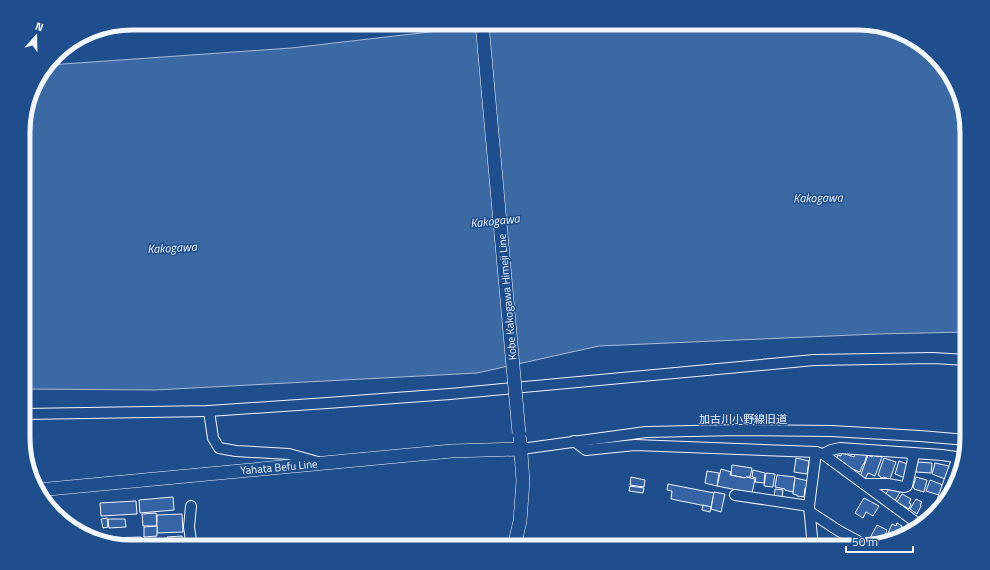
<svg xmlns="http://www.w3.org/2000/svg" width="990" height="570" font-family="'Titillium Web','Noto Sans JP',sans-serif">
<rect width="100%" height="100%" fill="#1f4e8c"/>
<path fill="#3b69a3" stroke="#a8bbd7" d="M507,23h351l54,14 37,35 18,53v207l-90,2 -278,12 -122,27 -322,17 -131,-1v-271l10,-34 15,-19 242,-17z"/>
<g fill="#3563a3" stroke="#f2f6ff">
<path d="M842,453l12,4 1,-3 12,1 -3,9h-1l-3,8 -17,-7 -7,-5 2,-5 3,1z"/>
<path d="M868,455l4,2 1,-2 5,2 1,-1 3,1 -7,19 -7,-3 -3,6 -5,-2z"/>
<path d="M796,458l13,3 -2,13 -13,-2z"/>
<path d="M884,458l12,4 -6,17 -7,-2 -1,1 -2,-1v-1l-2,-1z"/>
<path d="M899,461l11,4 -5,13 -10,-4z"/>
<path d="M917,462l15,1 -1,10 -15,-1z"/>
<path d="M935,463l14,3 -3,12 -1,1 -13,-5z"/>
<path d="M732,465l20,3 -2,9h-4l-1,1 -14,-3z"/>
<path d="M721,469l10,3 -1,3 15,3 1,-1 9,2 -3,14 -35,-7z"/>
<path d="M753,470l12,3 -1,10 -9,-1 1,-4 -4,-1z"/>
<path d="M707,471l12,2 -2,13 -12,-3z"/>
<path d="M766,473l9,1 -2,13 -9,-1z"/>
<path d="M777,475l18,2 -2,15 -8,-2v-1l-10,-2z"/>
<path d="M631,477l14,3 -1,7 -14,-2z"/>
<path d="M916,477l11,3 -3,12 -10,-3v-1l-1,-1z"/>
<path d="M795,478l14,3 -1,7h-3l-1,9 -7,-1v-1l-4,-1z"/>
<path d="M930,480l13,5 -4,10 -13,-4z"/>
<path d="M668,484l46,9 -3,14 -40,-8 1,-8 -5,-1z"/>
<path d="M630,486l14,2 -1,5 -14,-2z"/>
<path d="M775,489l8,1 -1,9 -8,-2z"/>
<path d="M889,489l11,3 -5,9 -10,-6z"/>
<path d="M714,492l11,2 -4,18 -10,-3z"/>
<path d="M902,494l9,5 -2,4 2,1 -2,5 -12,-7z"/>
<path d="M173,497l1,13 -34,3 -1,-13z"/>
<path d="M864,498l15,8 -6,10 -7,-4 -3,6 -8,-5z"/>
<path d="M916,499l6,3 -2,3 1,1 -4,8 -7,-5z"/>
<path d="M136,501l1,13 -36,2 -1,-13z"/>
<path d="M703,505l8,2 -1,5 -8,-2z"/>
<path d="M156,513l1,13h-14l-1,-12z"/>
<path d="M182,514l1,18 -26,1v-18z"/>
<path d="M107,518l1,9 -5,1 -2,-9z"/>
<path d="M108,519h17l1,8 -17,1z"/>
<path d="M897,523l5,3 -4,10 -13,4 7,-16 4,2z"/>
<path d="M877,525l10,5 -4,11 -5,1 -8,-4z"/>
<path d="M157,526v10l-13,1v-10z"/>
<path d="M182,536v7l-15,1v-7z"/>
<path d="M141,537v10h-9l-25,-7v-2z"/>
</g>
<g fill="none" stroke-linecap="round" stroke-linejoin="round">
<g stroke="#f2f6ff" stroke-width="12">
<g id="minor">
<path d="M209,411l4,27 6,10 17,3 53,3 29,8"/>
<path d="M24,414l185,-3 118,-8 123,-9 364,-34 119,-2 34,2"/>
<path d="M574,441l12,9 49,-5 181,7 7,2 8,-4 9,-2 102,7 21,3"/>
<path d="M521,449l125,-17 93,-2 92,1 89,5 47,4"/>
<path d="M823,454l98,72"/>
<path d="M864,484h24l16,3 3,-1 6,-27v-6"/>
<path d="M735,495l74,11"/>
<path d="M943,499l15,-42"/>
<path d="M191,506l-2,21 3,20"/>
<path d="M810,512l29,19 28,15"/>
<path d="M813,547l-4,-41 7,-54"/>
</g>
</g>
<g stroke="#f2f6ff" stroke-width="14">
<g id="major">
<path d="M38,490l414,-39 69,-2"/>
<path d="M514,547l6,-26 3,-40 -3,-41"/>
</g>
</g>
<use href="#minor" stroke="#1f4e8c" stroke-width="10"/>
<use href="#major" stroke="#1f4e8c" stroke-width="13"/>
<g stroke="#f2f6ff" stroke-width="14" stroke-linecap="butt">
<path id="major-bridge" d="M482,23l37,410"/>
</g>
<use href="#major-bridge" stroke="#1f4e8c" stroke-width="13"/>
</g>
<g text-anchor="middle" stroke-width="3" stroke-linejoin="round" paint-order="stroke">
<g font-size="11" fill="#f2f6ff" stroke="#1f4e8c">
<text transform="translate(507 297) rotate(-95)" y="4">Kobe Kakogawa Himeji Line</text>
<text x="743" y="423">加古川小野線旧道</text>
<text transform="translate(279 467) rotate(-5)" y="4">Yahata Befu Line</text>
</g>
<g font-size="12" font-style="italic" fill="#f2f6ff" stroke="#1f4e8c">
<text transform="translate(818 198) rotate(-1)" y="4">Kakogawa</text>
<text transform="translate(495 221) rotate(-6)" y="4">Kakogawa</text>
<text transform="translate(172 248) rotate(-3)" y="4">Kakogawa</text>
</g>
</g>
<path d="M0 0H990V570H0ZM132 30H858A102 102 0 0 1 960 132V438A102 102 0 0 1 858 540H132A102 102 0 0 1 30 438V132A102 102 0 0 1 132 30Z" fill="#1f4e8c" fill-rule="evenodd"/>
<path fill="none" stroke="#f2f6ff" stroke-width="5" d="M132 30H858A102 102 0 0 1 960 132V438A102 102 0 0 1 858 540H132A102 102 0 0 1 30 438V132A102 102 0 0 1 132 30Z"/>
<g transform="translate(36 36) rotate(20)" stroke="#1f4e8c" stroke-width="3" paint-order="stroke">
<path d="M0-3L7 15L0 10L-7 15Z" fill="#f2f6ff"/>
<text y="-6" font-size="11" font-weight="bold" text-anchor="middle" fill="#f2f6ff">N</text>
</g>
<path d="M846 546v6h67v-6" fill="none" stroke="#f2f6ff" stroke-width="2"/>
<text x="852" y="546" font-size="12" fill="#f2f6ff" stroke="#1f4e8c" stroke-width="3" paint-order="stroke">50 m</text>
</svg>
